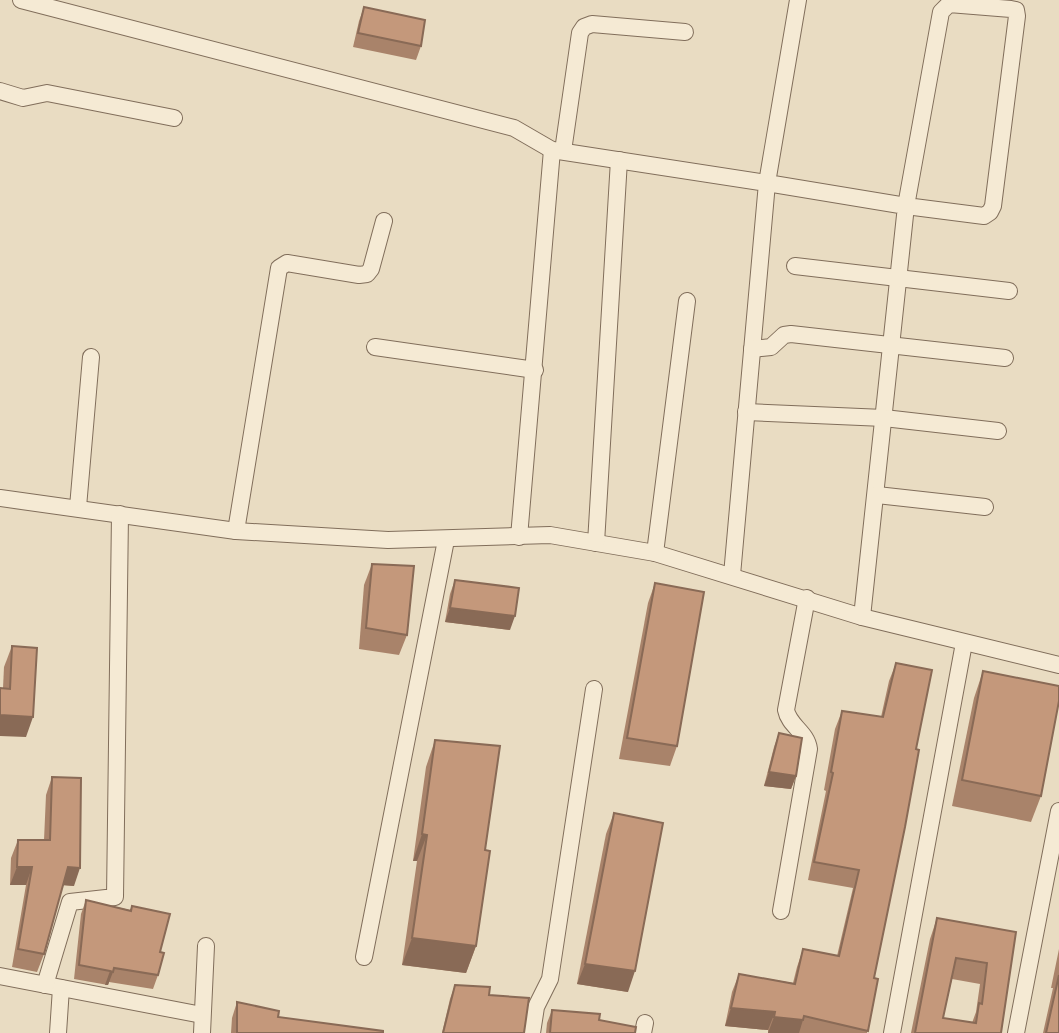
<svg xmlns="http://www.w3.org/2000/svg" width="1059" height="1033" font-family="'Roboto Serif',serif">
<rect width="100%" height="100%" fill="#e9dcc2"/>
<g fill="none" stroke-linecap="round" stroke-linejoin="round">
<g stroke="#816e5b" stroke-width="18">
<g id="minor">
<path d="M21,0l493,128 38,22 215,33 -35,392"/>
<path d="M798,0l-31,183 139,23 -44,411"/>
<path d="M949,4l62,5 5,1 1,6 -24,190 -3,6 -6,4 -78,-10 35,-194z"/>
<path d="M0,91l23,7 24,-5 127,25"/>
<path d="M563,151l17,-118 4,-6 8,-3 93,8"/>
<path d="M795,266l214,25"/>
<path d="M375,347l160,23"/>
<path d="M752,349l19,-2 13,-12 7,-1 214,24"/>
<path d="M746,412l138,6 114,13"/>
<path d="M877,495l108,12"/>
<path d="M0,498l236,33 152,9 162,-5 105,18 207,64 197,48"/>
<path d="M78,507l13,-150"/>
<path d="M236,531l43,-263 8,-5 72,12 8,-1 4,-5 13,-48"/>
<path d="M519,537l33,-387"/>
<path d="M596,543l23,-383"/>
<path d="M655,553l32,-252"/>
<path d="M781,911l28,-162c-2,-17 -20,-23 -23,-39l21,-112"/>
<path d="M364,957l82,-417"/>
<path d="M0,976l202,39"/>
<path d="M45,985l25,-83 45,-5 5,-383"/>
<path d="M58,1033l3,-45"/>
<path d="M202,1033l4,-87"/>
<path d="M532,1033l4,-26 14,-28 44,-290"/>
<path d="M643,1033l2,-10"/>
<path d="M892,1033l72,-390"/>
<path d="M1016,1033l43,-222"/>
</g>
</g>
<use href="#minor" stroke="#f5ead4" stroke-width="16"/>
</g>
<g fill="#a9836a" fill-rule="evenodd">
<path d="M364,7l57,39 -5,14 -63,-13 6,-26z"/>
<path d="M372,564l35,71 -8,20 -40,-6 5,-64z"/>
<path d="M455,580l55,50 -65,-8 5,-28z"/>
<path d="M655,583l22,163 -7,20 -51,-7 29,-156z"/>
<path d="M12,646l14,91 -23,-49 1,-21z"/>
<path d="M896,663l20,86 -42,229 4,1 -11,54h-99v-3l-43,-4 7,-34 7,-18 54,9 4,-16 6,-18 34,7 16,-68 -45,-8 18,-89 -2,-1 11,-61 7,-18 39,6 8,-36z"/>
<path d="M983,671l58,125 -10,26 -79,-16 22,-108z"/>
<path d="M779,733l17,43 -5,13 -27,-3 10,-39z"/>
<path d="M435,740l50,110 -9,96 -10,27 -64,-8 15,-104h-4l13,-94z"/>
<path d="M52,777l22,109 -11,-1 -19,69 -7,18 -25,-5 14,-82h-16l1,-27 7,-18h26l2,-45z"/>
<path d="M614,813l14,179 -51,-8 29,-150z"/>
<path d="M86,900l44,10 2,-4 28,46 -2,23 -5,14 -44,-7 -1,3 -34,-6 7,-65z"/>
<path d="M937,918l79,14 -15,101h-90l19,-94zM952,979l28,5 -4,28 -4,11 -29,-5z"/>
<path d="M1059,949v84h-16l10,-45h-2z"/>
<path d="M455,985l34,10 35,38h-82l8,-34z"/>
<path d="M237,1002l41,15 105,16h-152l1,-15z"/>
<path d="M552,1010l47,10 36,13h-89l1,-10z"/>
</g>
<g fill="#896a56">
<path d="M450,608l65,8 -5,14 -65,-8z"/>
<path d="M0,715l33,2 -7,20 -26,-1z"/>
<path d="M769,772l27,4 -5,13 -27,-3z"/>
<path d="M422,834l5,1 -10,26h-4z"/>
<path d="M17,867h15l-6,18h-16z"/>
<path d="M68,867l12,1 -6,18 -13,-1z"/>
<path d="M412,938l64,8 -10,27 -64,-8z"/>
<path d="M585,964l50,7 -7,21 -51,-8z"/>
<path d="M110,971l3,1 -5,13h-3z"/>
<path d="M731,1008l44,4 -7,18 -43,-4z"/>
<path d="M774,1017l29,3 -4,13h-31z"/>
</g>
<g fill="#c4987b" stroke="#896a56" stroke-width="2" fill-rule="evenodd">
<path d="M364,7l61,13 -4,26 -63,-13z"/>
<path d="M372,564l42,2 -7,69 -41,-7z"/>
<path d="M455,580l64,8 -4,28 -65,-8z"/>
<path d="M655,583l49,9 -27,154 -50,-8z"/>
<path d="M12,646l25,2 -4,69 -33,-2v-27l10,1z"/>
<path d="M896,663l36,7 -16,79 3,1 -14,77 -31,151 4,1 -10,52 -64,-15 -1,4 -29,-3 1,-5 -44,-4 8,-34 56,10 8,-35 36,7 20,-86 -45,-8 19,-89 -2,-1 11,-61 41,6z"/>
<path d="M983,671l76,15v15l-18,95 -79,-16z"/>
<path d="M779,733l23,5 -6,38 -27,-4z"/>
<path d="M435,740l65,6 -15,104 5,1 -14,95 -64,-8 15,-103 -5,-1z"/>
<path d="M52,777l29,1 -1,90 -12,-1 -24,87 -26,-5 14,-82h-15l1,-27h32z"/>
<path d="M614,813l49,10 -28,148 -50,-7z"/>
<path d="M86,900l45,11 1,-5 38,8 -10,38 4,1 -6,22 -44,-7 -1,4 -3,-1 -31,-6z"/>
<path d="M937,918l79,14 -15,101h-86zM956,958l31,5 -5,41 -3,-1 -3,20 -33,-5z"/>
<path d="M1059,975v58h-13z"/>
<path d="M455,985l35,2 -1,8 40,3 -5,35h-81z"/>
<path d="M237,1002l42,9 -1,6 105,14v2h-146z"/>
<path d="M552,1010l48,4 -1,6 37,7 -1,6h-85z"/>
</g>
</svg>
